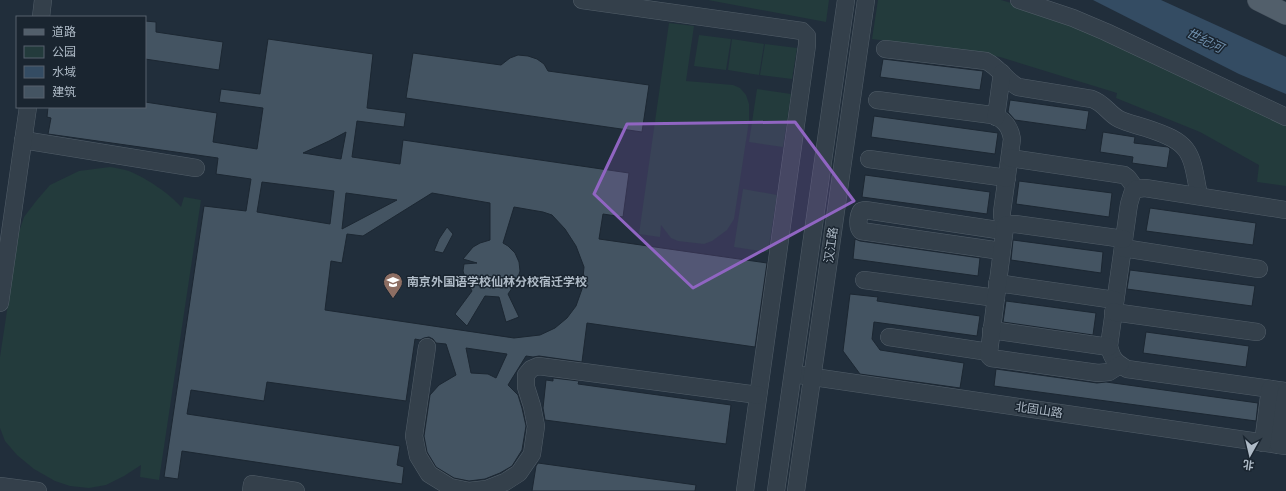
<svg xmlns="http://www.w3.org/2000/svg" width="1286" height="491" font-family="'Public Sans','Noto Sans SC',sans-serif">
<rect width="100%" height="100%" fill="#212e3b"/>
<g fill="#233b3c">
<path d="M708,0h121l-3,22z"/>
<path d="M878,0h123l24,7 79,29 182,85v65l-29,-4 2,-17 -59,-33 -84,-34 1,-5 -117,-36 -41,-7 -87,-11z"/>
<path d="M669,23l25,3 -8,55 47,4 7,3 6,7 3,9v17l-15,98 -7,11 -15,11 -8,3 -26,-3 -7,-3 -10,-13 -1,12 -21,-3z"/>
<path d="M699,35l32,4 -5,31 -32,-4z"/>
<path d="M732,39l32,5 -5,31 -31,-5z"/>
<path d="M765,44l32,4 -5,31 -32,-4z"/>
<path d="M757,89l34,5 -8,53 -34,-5z"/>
<path d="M110,167c6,1 13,2 19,4 17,7 40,22 52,36l3,-10 17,3 -42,280 -19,-3 1,-12 -17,11 -18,9 -17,3 -19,-2 -15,-5 -21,-12 -17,-14 -12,-14 -5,-13v-71l19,-125 5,-15 13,-17 13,-15 29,-14z"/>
<path d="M743,189l34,6 -9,57 -34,-5z"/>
</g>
<path fill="#344c63" d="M1093,0h68l123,56 2,1v37l-47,-20z"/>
<g fill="#445462" stroke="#1c2732" fill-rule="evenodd">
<path d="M145,21l11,1v10l67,10 -4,28 -74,-11z"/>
<path d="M268,39l105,15 -6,54 39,5 -2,14 -47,-6 -5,36 48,7 3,-24 226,33 -6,44 -20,-3 -4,25 168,24 -12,84 -168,-24 -5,39 -43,-6 -6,1 -7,-1 -18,29 10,10 4,13 4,18 -4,24 -10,16 -12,7 -15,6 -16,2 -15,-3 -18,-11 -9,-15 -3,-16 6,-41 9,-10 17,-10 -10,-31 -10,-1 -3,-4 -4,-2 -5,1 -4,2 -5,-1 -9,62 -139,-19 -3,19 -73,-11 -4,24 213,32 -3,19 7,2 -2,17 -220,-33 -4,28 -14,-2 40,-271 42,5 5,-32 -35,-5 2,-16 -170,-24 3,-16 -4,-1 1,-10h97v-5l72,11 -4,29 44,7 6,-41 -44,-6 2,-13 39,5zM346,132l-5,27 -38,-6 26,-12zM262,182l72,9 -4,33 -73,-12zM346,193l51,7 -55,29zM432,193l58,10v37l-10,3 -7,4 -10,12 14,4 -13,1 -1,7 3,9 6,11 -17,23 12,12 18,-30 14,1 7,25 13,-5 -11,-23 9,-13 3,-10 -1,-9 -4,-9 -7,-7 -5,-3 11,-36 29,5 9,3 13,14 11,17 8,21 -2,22 -6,17 -9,12 -12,10 -15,7 -26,3 -189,-28 6,-49 11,2 5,-29 16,2zM466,348l41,6 -11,24 -8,-4 -17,-1z"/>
<path d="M413,53l88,12 9,-7 8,-3 10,1 9,3 7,5 4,7 101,14 -7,47 -236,-34z"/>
<path d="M883,59l100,12 -3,19 -100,-13z"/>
<path d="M1010,100l79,11 -3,19 -71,-10 -7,-8z"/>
<path d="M874,116l124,17 -3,21 -124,-17z"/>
<path d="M1103,132l32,5 -1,6 34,4 2,2 -3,19 -35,-5 1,-6 -33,-5z"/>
<path d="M865,175l125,17 -3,22 -125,-17z"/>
<path d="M1019,181l93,12 -3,24 -93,-13z"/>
<path d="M1150,208l106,15 -3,22 -107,-14z"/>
<path d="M447,227l6,7 -10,19 -9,-2 5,-12z"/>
<path d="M855,239l5,2 120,17 -2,18 -125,-17z"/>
<path d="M1013,240l90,12 -2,21 -90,-13z"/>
<path d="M1130,270l125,16 -3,20 -125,-17z"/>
<path d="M850,294l28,3 -1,4 103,15 -3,20 -103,-14 -2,17 8,11 84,13 -4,25 -100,-14 -17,-23z"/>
<path d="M1006,301l90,12 -3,22 -90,-13z"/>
<path d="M1146,332l103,14 -3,21 -103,-14z"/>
<path d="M996,369l101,14 9,-1 152,21 -2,18 -262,-35z"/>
<path d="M553,378l26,3 -1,3 153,21 -5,39 -181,-24 -2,-12 3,-28 7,1z"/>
<path d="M538,463l158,22 -1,6h-163l4,-25z"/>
</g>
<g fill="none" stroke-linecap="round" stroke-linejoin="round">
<g stroke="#525e69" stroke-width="18">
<g id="minor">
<path d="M582,0l220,31 5,5v9l-62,446"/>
<path d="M1019,0l54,18 33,14 180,85"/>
<path d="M41,17l2,-17"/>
<path d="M885,49l101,12c14,7 19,19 32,26l74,12c12,4 17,15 27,20 8,4 18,6 27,9 46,15 45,23 53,68"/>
<path d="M877,100l115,15c12,4 18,11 20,24l-10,73v4l3,11"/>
<path d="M996,117l6,-44"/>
<path d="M23,140l173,28"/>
<path d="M1010,158l114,17 4,3 8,11"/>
<path d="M869,159l138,19"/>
<path d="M1286,210l-141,-22 -9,1 -4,5 -3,10 -20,142c3,13 6,16 18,23l159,22"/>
<path d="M1123,248l136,21"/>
<path d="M1001,251l-140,-20c-4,-4 -3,-15 0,-20l4,-1 139,21"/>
<path d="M864,280l132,18"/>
<path d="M997,283l118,17"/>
<path d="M0,303l28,-196"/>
<path d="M1113,312l144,20"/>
<path d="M991,330l118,17"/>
<path d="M889,337l100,15"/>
<path d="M427,347l-13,89 4,20 11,18 21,13 19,4 18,-2 18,-7 14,-9 13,-19 4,-28 -4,-20 -6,-19v-12l5,-6 7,-3 220,29"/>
<path d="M1120,365l-11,7 -11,1 -107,-15 -2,-2v-4l16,-125 1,-2 9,-1 109,15"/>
<path d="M793,374l493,72"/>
<path d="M1263,443l7,-54"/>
<path d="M1279,445l7,-52"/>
<path d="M0,486l38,5"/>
<path d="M251,491l1,-7 44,7"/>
<path d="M776,491l70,-491"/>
<path d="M796,491l70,-491"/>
</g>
</g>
<g stroke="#3e4954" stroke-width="22">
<path id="major" d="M1258,0l28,14"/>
</g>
<use href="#minor" stroke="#34404b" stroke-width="17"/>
<use href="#major" stroke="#525f6b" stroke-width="21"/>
</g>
<path fill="#9065c2" fill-opacity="0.2" stroke="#9065c2" stroke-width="3" stroke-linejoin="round" d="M795,122l59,79 -161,87 -99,-94 33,-70z"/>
<defs>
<g id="school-pin" transform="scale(1)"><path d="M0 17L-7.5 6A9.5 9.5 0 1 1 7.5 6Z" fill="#8d6e63" stroke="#1a2530"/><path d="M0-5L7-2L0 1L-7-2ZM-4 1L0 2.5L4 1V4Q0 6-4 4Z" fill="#fff"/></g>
</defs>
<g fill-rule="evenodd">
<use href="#school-pin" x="393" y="282"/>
</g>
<g text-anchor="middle" stroke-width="3" stroke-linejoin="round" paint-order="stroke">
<g font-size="12" fill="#afbbc7" stroke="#1a2530">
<text transform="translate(831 245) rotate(-82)" y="4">汉江路</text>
<text transform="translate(1039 410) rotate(8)" y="4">北固山路</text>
</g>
<g font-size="12" font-weight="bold" fill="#afbbc7" stroke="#1a2530" text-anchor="start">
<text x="407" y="286">南京外国语学校仙林分校宿迁学校</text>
</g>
<g font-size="13" font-style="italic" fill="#6f8fac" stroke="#1a2530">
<text transform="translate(1205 40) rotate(26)" y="5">世纪河</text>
</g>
</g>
<rect x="16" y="16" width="130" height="92" fill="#1a2530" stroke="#56616c"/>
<rect x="24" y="29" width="20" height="6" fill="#525f6b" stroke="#56616c"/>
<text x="52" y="36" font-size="12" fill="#afbbc7">道路</text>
<rect x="24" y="46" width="20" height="12" fill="#233b3c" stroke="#56616c"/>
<text x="52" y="56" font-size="12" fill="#afbbc7">公园</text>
<rect x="24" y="66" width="20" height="12" fill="#344c63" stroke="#56616c"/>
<text x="52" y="76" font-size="12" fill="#afbbc7">水域</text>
<rect x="24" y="86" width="20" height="12" fill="#445462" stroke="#56616c"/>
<text x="52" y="96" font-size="12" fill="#afbbc7">建筑</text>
<g transform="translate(1250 455) rotate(188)" stroke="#1a2530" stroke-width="3" paint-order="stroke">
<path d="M0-3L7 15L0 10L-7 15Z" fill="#afbbc7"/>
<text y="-6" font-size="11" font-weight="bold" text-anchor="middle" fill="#afbbc7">北</text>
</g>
</svg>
